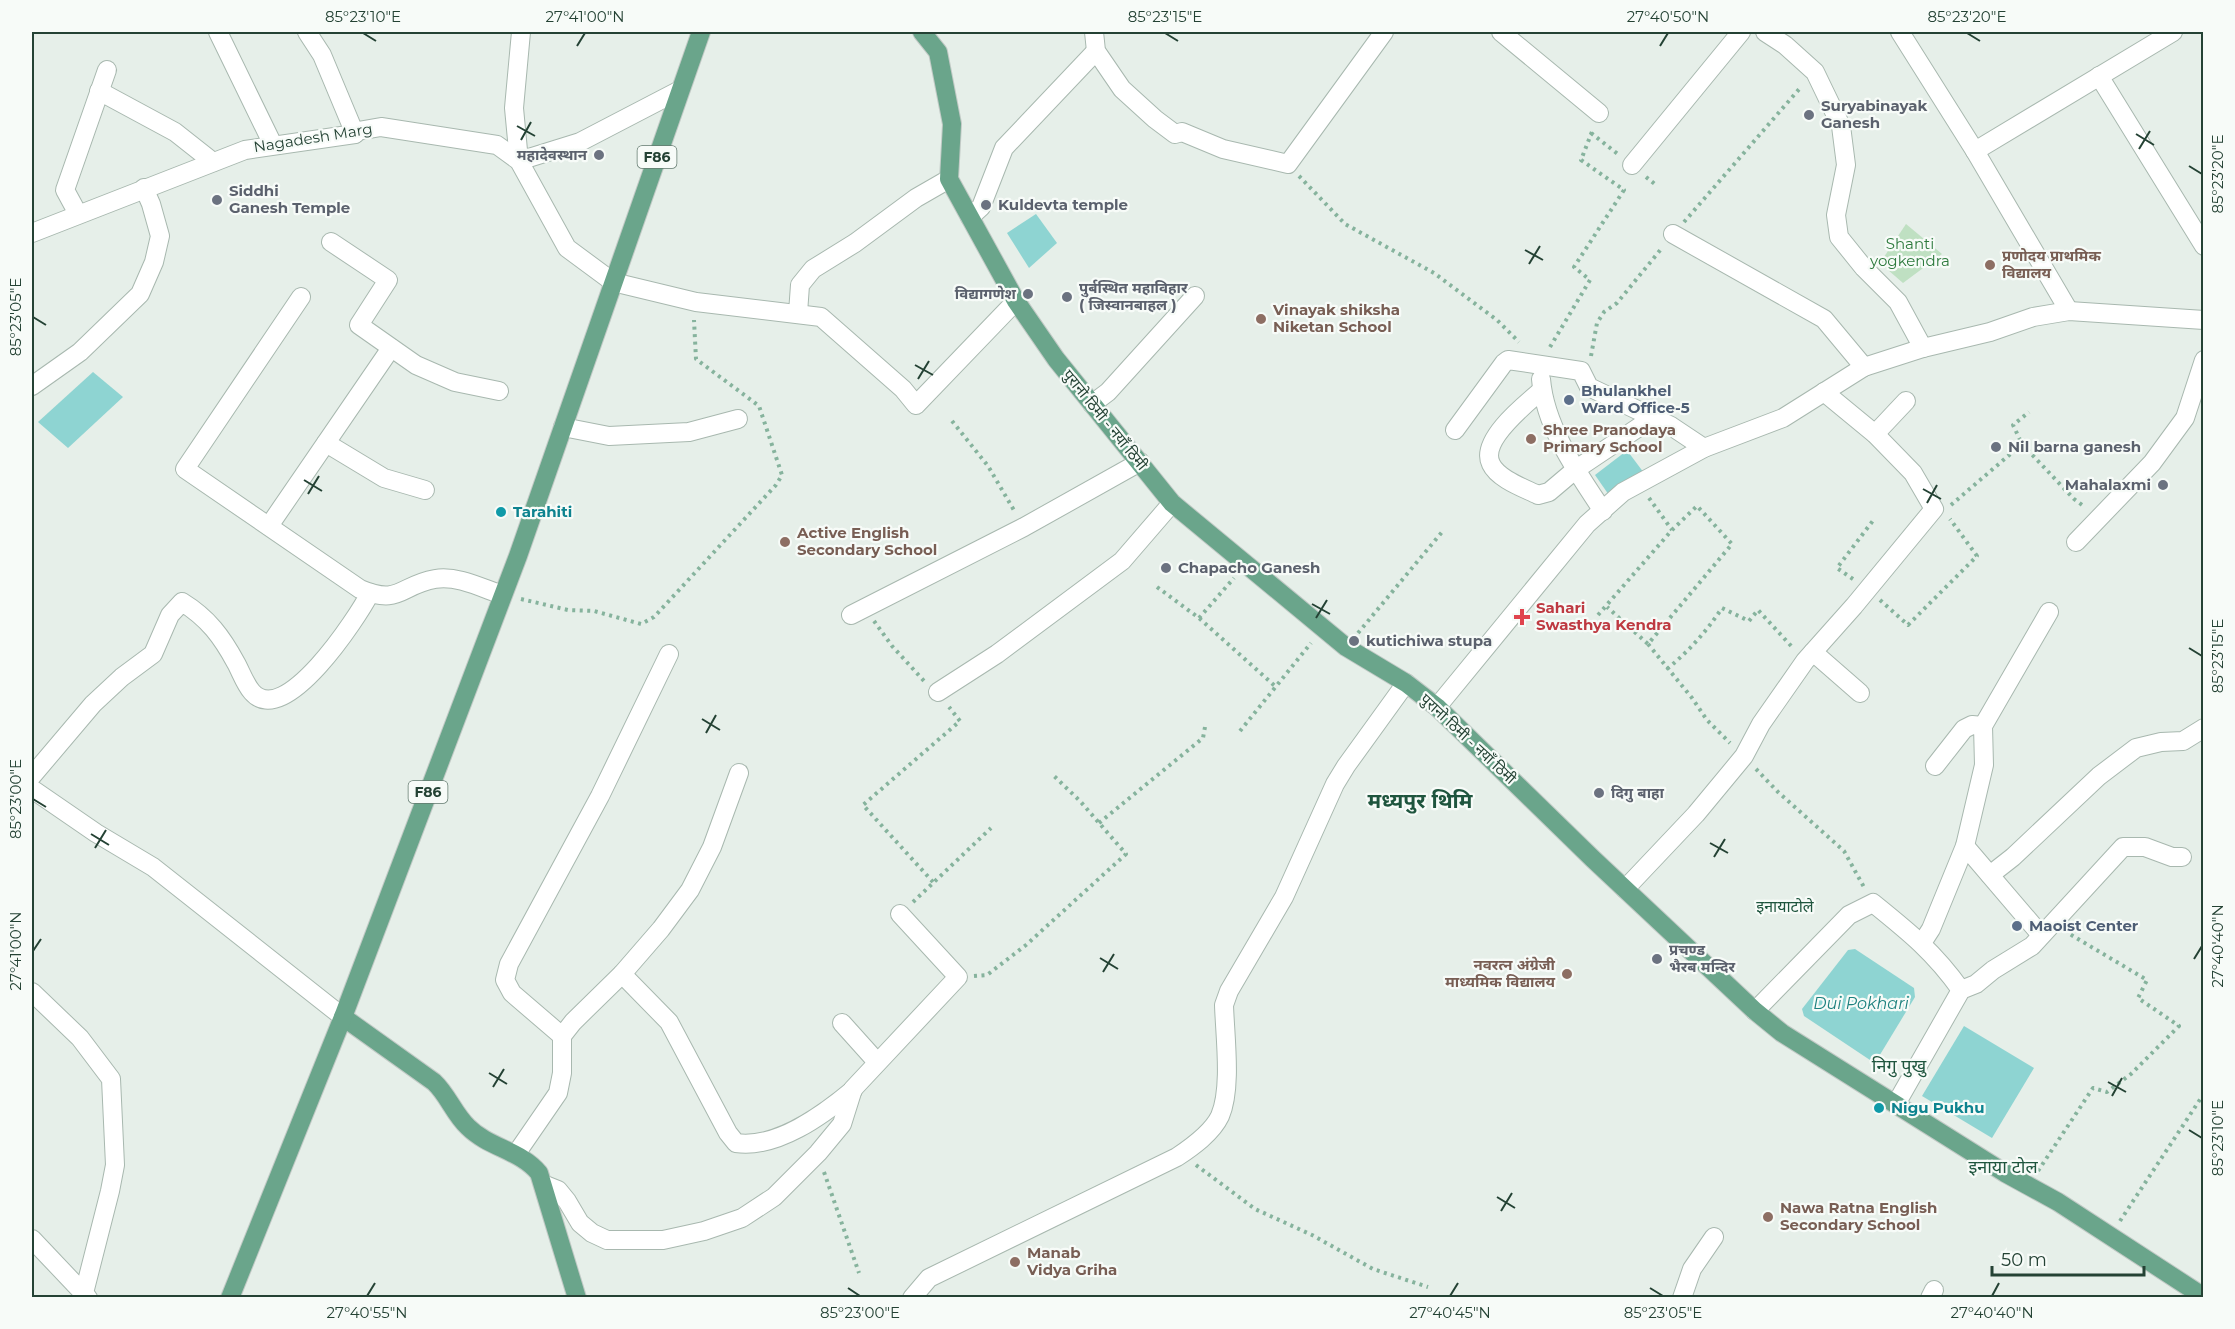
<svg xmlns="http://www.w3.org/2000/svg" width="2235" height="1329" font-family="Montserrat,'Noto Sans Devanagari',sans-serif">
<rect width="100%" height="100%" fill="#e6efe9"/>
<path fill="#bfe0c2" d="M1906,224l36,30 -39,29 -23,-20z"/>
<g fill="#8ed4d2">
<path d="M1036,214l21,29 -28,25 -22,-35z"/>
<path d="M93,372l30,25 -55,51 -30,-26z"/>
<path d="M1625,452l4,1 15,20 -33,25 -16,-23z"/>
<path d="M1855,949l59,39 1,9 -37,61 -8,2 -66,-44 -2,-7 46,-59z"/>
<path d="M1964,1026l70,42 -42,70 -70,-42z"/>
</g>
<g fill="none" stroke-linecap="round" stroke-linejoin="round">
<g stroke="#a8b8af" stroke-width="20">
<g id="minor">
<path d="M218,32l55,113"/>
<path d="M307,32l15,23 33,79"/>
<path d="M521,32l-7,76 5,53 61,-19 100,-52"/>
<path d="M1094,32l2,19 26,38 33,30 20,15 7,-2 41,17 65,15 96,-132"/>
<path d="M1501,32l98,81"/>
<path d="M1765,32l20,13 30,27 26,54 5,39 -10,50 3,22 25,31 34,34 25,46"/>
<path d="M1900,32l75,119 94,160"/>
<path d="M2099,76l105,170"/>
<path d="M99,91l76,41 38,30"/>
<path d="M1975,151l198,-119"/>
<path d="M1632,165l109,-133"/>
<path d="M78,214l-13,-24 42,-120"/>
<path d="M970,217l11,-10 23,-59 92,-97"/>
<path d="M32,233l213,-83 110,-16 3,-3 23,-4 116,18 22,16 48,87 46,34 83,20 125,15 82,72 13,16 100,-104"/>
<path d="M1673,234l151,85 40,48"/>
<path d="M331,242l57,38 -29,45 57,40 39,17 44,9"/>
<path d="M301,297l-116,172 175,120c40,17 40,-4 75,-10 22,-4 47,9 67,16"/>
<path d="M798,313l2,-28 13,-16 42,-26 61,-45 33,-19"/>
<path d="M1541,379c4,48 36,93 62,132"/>
<path d="M32,386l48,-34 60,-58 14,-32 6,-26 -9,-32 -7,-16"/>
<path d="M1542,390c-15,13 -63,50 -51,74 7,15 33,24 47,31l11,-3 26,-22 79,-53"/>
<path d="M1092,404l16,-12 87,-96"/>
<path d="M563,427l46,9 80,-4 49,-13"/>
<path d="M1455,430l49,-67 4,-3 73,11 8,16 82,39 33,22"/>
<path d="M1875,434l31,-33"/>
<path d="M326,443l58,35 41,12"/>
<path d="M269,526l122,-178"/>
<path d="M2076,542l76,-79 33,-45 19,-58"/>
<path d="M851,615l173,-88 116,-65"/>
<path d="M1813,652l47,41"/>
<path d="M938,692l59,-38 125,-93 50,-58"/>
<path d="M1437,707l150,-183 36,-32 81,-44 79,-30 81,-51 59,-19 67,-16 43,-15 36,-6 135,9"/>
<path d="M1935,766l29,-37 8,-4 11,1"/>
<path d="M32,776l61,-72 29,-27 31,-23 17,-39 12,-13c26,16 40,35 54,61 5,9 9,21 16,29 32,38 106,-75 118,-99"/>
<path d="M32,789l64,44 57,34 190,150"/>
<path d="M1965,846l76,89"/>
<path d="M1990,875l23,-18 86,-81 37,-28 25,-6 22,-1 21,-13"/>
<path d="M1625,889l71,-75 48,-58 17,-32 44,-63 49,-55 80,-97 -21,-36 -38,-39 -51,-42"/>
<path d="M1922,943l9,-14 34,-83 19,-81 -1,-39 66,-114"/>
<path d="M622,974l47,48 59,111 8,10c41,6 87,-28 117,-53"/>
<path d="M32,992l48,46 31,41 4,86 -5,26 -26,102"/>
<path d="M1755,1011l94,-96 24,-12c36,29 61,49 88,87"/>
<path d="M842,1023l35,39"/>
<path d="M562,1036l-50,-43 -7,-13 4,-16 91,-168 69,-142"/>
<path d="M1896,1104l65,-114 15,-6 17,-14 39,-24 91,-99h22l27,10h10"/>
<path d="M516,1154l42,-61 4,-20v-37l11,-14 49,-48 39,-45 29,-39 22,-43 27,-74"/>
<path d="M543,1184l15,6 9,11 13,22 12,10 15,7h56l41,-9 38,-13 32,-21 44,-44 24,-29 11,-35 105,-112 -58,-63"/>
<path d="M32,1239l56,59"/>
<path d="M912,1298l17,-20 248,-121c15,-10 35,-24 43,-41 12,-28 5,-79 4,-111l5,-14 55,-94 51,-113 11,-18 60,-83"/>
<path d="M1682,1298l10,-29 22,-32"/>
<path d="M1930,1298l4,-8"/>
</g>
</g>
<g stroke="#c2cac6" stroke-width="20">
<g id="major">
<path d="M922,32l16,20 14,72 -3,55 67,122 40,58 116,144 174,144 60,36 31,24 156,152 162,152 27,22 223,140 53,29 146,95"/>
<path d="M343,1017l91,65c14,13 20,32 34,45 21,21 52,23 71,46l38,125"/>
<path d="M230,1298l113,-281 175,-461 183,-524"/>
</g>
</g>
<g stroke="#86b39d" stroke-width="4" stroke-dasharray="3 4.5" stroke-linecap="butt">
<path d="M1591,133l28,22"/>
<path d="M1299,176l46,48 89,49 63,47 22,22"/>
<path d="M1646,177l10,8"/>
<path d="M1684,222l117,-135"/>
<path d="M1550,347l40,-67 -16,-13 50,-77 -43,-30 12,-31"/>
<path d="M1591,356l6,-33 7,-11 13,-9 45,-55"/>
<path d="M952,421l36,45 27,46"/>
<path d="M2022,444l52,55 11,8"/>
<path d="M1649,498l23,32"/>
<path d="M1951,505l71,-61 -9,-19 16,-13"/>
<path d="M1853,579l-16,-11 38,-50"/>
<path d="M1157,587l42,31 77,69"/>
<path d="M521,599l47,11 26,1 47,13 13,-7 122,-132 6,-10 -23,-69 -63,-47 -2,-39"/>
<path d="M1880,600l28,25 69,-69 -27,-37"/>
<path d="M1598,615l74,-85 25,-24 35,38 -84,100 -41,-37"/>
<path d="M1199,618l35,-40"/>
<path d="M874,621l18,25 33,36"/>
<path d="M1358,633l84,-101"/>
<path d="M1648,644l44,54 15,22 23,23"/>
<path d="M1667,669c22,-18 39,-37 55,-61l27,13 9,-11 35,38"/>
<path d="M1240,731l71,-88"/>
<path d="M1756,769l22,23 66,59 21,38"/>
<path d="M1099,823l104,-85 2,-11"/>
<path d="M933,882l-70,-77 97,-84 -11,-14"/>
<path d="M913,902l78,-74"/>
<path d="M974,976l13,-1 39,-30 100,-91 -46,-53 -27,-26"/>
<path d="M1196,1165l59,44 57,26 61,34 55,18"/>
<path d="M2038,1171l55,-83 14,4 24,-18 48,-48 -41,-28 9,-18 -79,-47"/>
<path d="M824,1172l35,101"/>
<path d="M2120,1221l81,-123h3"/>
</g>
<use href="#minor" stroke="#fff" stroke-width="18"/>
<use href="#major" stroke="#6aa58b" stroke-width="18"/>
</g>
<path fill="none" stroke="#244234" stroke-width="2" d="M363,33l13,8M1165,33l13,8M1967,33l13,8M577,46l8,-13M1660,46l8,-13M517,126l18,10M2136,134l18,11M521,140l10,-18M2139,149l11,-18M2189,166l13,8M1525,250l18,10M1529,264l11,-18M33,317l13,8M915,365l18,10M918,379l11,-18M304,480l18,11M1923,489l18,10M308,494l11,-18M1927,503l10,-18M1312,604l18,10M1316,618l11,-18M2189,648l13,8M702,719l18,11M706,733l10,-18M33,799l13,8M91,834l18,11M1710,843l18,10M95,848l11,-18M1714,857l11,-18M33,951l8,-12M1100,958l18,11M2194,959l8,-13M1103,972l11,-18M489,1073l18,11M2108,1082l18,10M493,1087l11,-18M2112,1096l10,-18M2189,1130l13,8M1497,1197l18,11M1501,1211l11,-18M848,1288l12,8M1650,1288l13,8M367,1296l8,-13M1450,1296l8,-13M1992,1296l7,-13"/>
<g fill="#6b7280" stroke="#f7fbf8" stroke-width="2">
<circle cx="1809" cy="115" r="6"/>
<circle cx="599" cy="155" r="6"/>
<circle cx="217" cy="200" r="6"/>
<circle cx="986" cy="205" r="6"/>
<circle cx="1028" cy="294" r="6"/>
<circle cx="1067" cy="297" r="6"/>
<circle cx="1996" cy="447" r="6"/>
<circle cx="2163" cy="485" r="6"/>
<circle cx="1166" cy="568" r="6"/>
<circle cx="1354" cy="641" r="6"/>
<circle cx="1599" cy="793" r="6"/>
<circle cx="1657" cy="959" r="6"/>
</g>
<g fill="#8d6e63" stroke="#f7fbf8" stroke-width="2">
<circle cx="1990" cy="265" r="6"/>
<circle cx="1261" cy="319" r="6"/>
<circle cx="1531" cy="439" r="6"/>
<circle cx="785" cy="542" r="6"/>
<circle cx="1567" cy="974" r="6"/>
<circle cx="1768" cy="1217" r="6"/>
<circle cx="1015" cy="1262" r="6"/>
</g>
<g fill="#5c6f8a" stroke="#f7fbf8" stroke-width="2">
<circle cx="1569" cy="400" r="6"/>
<circle cx="2017" cy="926" r="6"/>
</g>
<g fill="#0f9aa8" stroke="#f7fbf8" stroke-width="2">
<circle cx="501" cy="512" r="6"/>
<circle cx="1879" cy="1108" r="6"/>
</g>
<path fill="#e0444e" stroke="#f7fbf8" stroke-width="2" d="M1519 608h6v6h6v6h-6v6h-6v-6h-6v-6h6z"/>
<g text-anchor="middle" stroke-width="4.5" stroke-linejoin="round" paint-order="stroke">
<g fill="#f7fbf8" stroke="#637a6f" stroke-width="1.5">
<rect x="637.5" y="146" width="39" height="22" rx="4.5"/>
<rect x="408.5" y="781" width="39" height="22" rx="4.5"/>
</g>
<g font-size="14" font-weight="bold" fill="#244234">
<text x="657" y="162">F86</text>
<text x="428" y="797">F86</text>
</g>
<g font-size="15" font-weight="bold" fill="#5b616d" stroke="#f7fbf8" text-anchor="start">
<text x="1821" y="111">Suryabinayak<tspan x="1821" dy="17">Ganesh</tspan></text>
<text x="587" y="160" text-anchor="end">महादेवस्थान</text>
<text x="229" y="196">Siddhi<tspan x="229" dy="17">Ganesh Temple</tspan></text>
<text x="998" y="210">Kuldevta temple</text>
<text x="1079" y="293">पुर्बस्थित महाविहार<tspan x="1079" dy="17">( जिस्वानबाहल )</tspan></text>
<text x="1016" y="299" text-anchor="end">विद्यागणेश</text>
<text x="2008" y="452">Nil barna ganesh</text>
<text x="2151" y="490" text-anchor="end">Mahalaxmi</text>
<text x="1178" y="573">Chapacho Ganesh</text>
<text x="1366" y="646">kutichiwa stupa</text>
<text x="1611" y="798">दिगु बाहा</text>
<text x="1669" y="955">प्रचण्ड<tspan x="1669" dy="17">भैरब मन्दिर</tspan></text>
</g>
<g font-size="15" fill="#244234" stroke="#f7fbf8">
<text transform="translate(313 138) rotate(-9)" y="5">Nagadesh Marg</text>
<text transform="translate(1105 420) rotate(51)" y="5">पुरानो ठिमी - नयाँ ठिमी</text>
<text transform="translate(1468 739) rotate(43)" y="5">पुरानो ठिमी - नयाँ ठिमी</text>
</g>
<g font-size="15" fill="#2d7a3d" stroke="#f7fbf8">
<text x="1910" y="249">Shanti<tspan x="1910" dy="17">yogkendra</tspan></text>
</g>
<g font-size="15" font-weight="bold" fill="#785e54" stroke="#f7fbf8" text-anchor="start">
<text x="2002" y="261">प्रणोदय प्राथमिक<tspan x="2002" dy="17">विद्यालय</tspan></text>
<text x="1273" y="315">Vinayak shiksha<tspan x="1273" dy="17">Niketan School</tspan></text>
<text x="1543" y="435">Shree Pranodaya<tspan x="1543" dy="17">Primary School</tspan></text>
<text x="797" y="538">Active English<tspan x="797" dy="17">Secondary School</tspan></text>
<text x="1555" y="970" text-anchor="end">नवरत्न अंग्रेजी<tspan x="1555" dy="17">माध्यमिक विद्यालय</tspan></text>
<text x="1780" y="1213">Nawa Ratna English<tspan x="1780" dy="17">Secondary School</tspan></text>
<text x="1027" y="1258">Manab<tspan x="1027" dy="17">Vidya Griha</tspan></text>
</g>
<g font-size="15" font-weight="bold" fill="#4e5e75" stroke="#f7fbf8" text-anchor="start">
<text x="1581" y="396">Bhulankhel<tspan x="1581" dy="17">Ward Office-5</tspan></text>
<text x="2029" y="931">Maoist Center</text>
</g>
<g font-size="15" font-weight="bold" fill="#0d838f" stroke="#f7fbf8" text-anchor="start">
<text x="513" y="517">Tarahiti</text>
<text x="1891" y="1113">Nigu Pukhu</text>
</g>
<g font-size="15" font-weight="bold" fill="#be3a42" stroke="#f7fbf8" text-anchor="start">
<text x="1536" y="613">Sahari<tspan x="1536" dy="17">Swasthya Kendra</tspan></text>
</g>
<g font-size="16" fill="#1f553e" stroke="#f7fbf8">
<text x="1785" y="912">इनायाटोले</text>
</g>
<g font-size="16" font-style="italic" fill="#1c807e" stroke="#f7fbf8">
<text x="1861" y="1009">Dui Pokhari</text>
</g>
<g font-size="18" fill="#1f553e" stroke="#f7fbf8">
<text x="1899" y="1072">निगु पुखु</text>
<text x="2003" y="1173">इनाया टोल</text>
</g>
<g font-size="21" font-weight="bold" fill="#1f553e" stroke="#f7fbf8">
<text x="1420" y="808">मध्यपुर थिमि</text>
</g>
</g>
<rect width="2235" height="1329" fill="none" stroke="#f7fbf8" stroke-width="66"/>
<path d="M1992 1266v9h152v-9" fill="none" stroke="#244234" stroke-width="3"/>
<text x="2001" y="1266" font-size="18" fill="#244234" stroke="#f7fbf8" stroke-width="4.5" paint-order="stroke">50 m</text>
<rect x="33" y="33" width="2169" height="1263" fill="none" stroke="#244234" stroke-width="2"/>
<g font-size="15" text-anchor="middle" fill="#244234">
<text x="363" y="22">85°23'10"E</text>
<text x="585" y="22">27°41'00"N</text>
<text x="1165" y="22">85°23'15"E</text>
<text x="1668" y="22">27°40'50"N</text>
<text x="1967" y="22">85°23'20"E</text>
<text transform="translate(2218 174) rotate(-90)" y="5">85°23'20"E</text>
<text transform="translate(16 317) rotate(-90)" y="5">85°23'05"E</text>
<text transform="translate(2218 656) rotate(-90)" y="5">85°23'15"E</text>
<text transform="translate(16 799) rotate(-90)" y="5">85°23'00"E</text>
<text transform="translate(2218 946) rotate(-90)" y="5">27°40'40"N</text>
<text transform="translate(16 951) rotate(-90)" y="5">27°41'00"N</text>
<text transform="translate(2218 1138) rotate(-90)" y="5">85°23'10"E</text>
<text x="367" y="1318">27°40'55"N</text>
<text x="860" y="1318">85°23'00"E</text>
<text x="1450" y="1318">27°40'45"N</text>
<text x="1663" y="1318">85°23'05"E</text>
<text x="1992" y="1318">27°40'40"N</text>
</g>
</svg>
